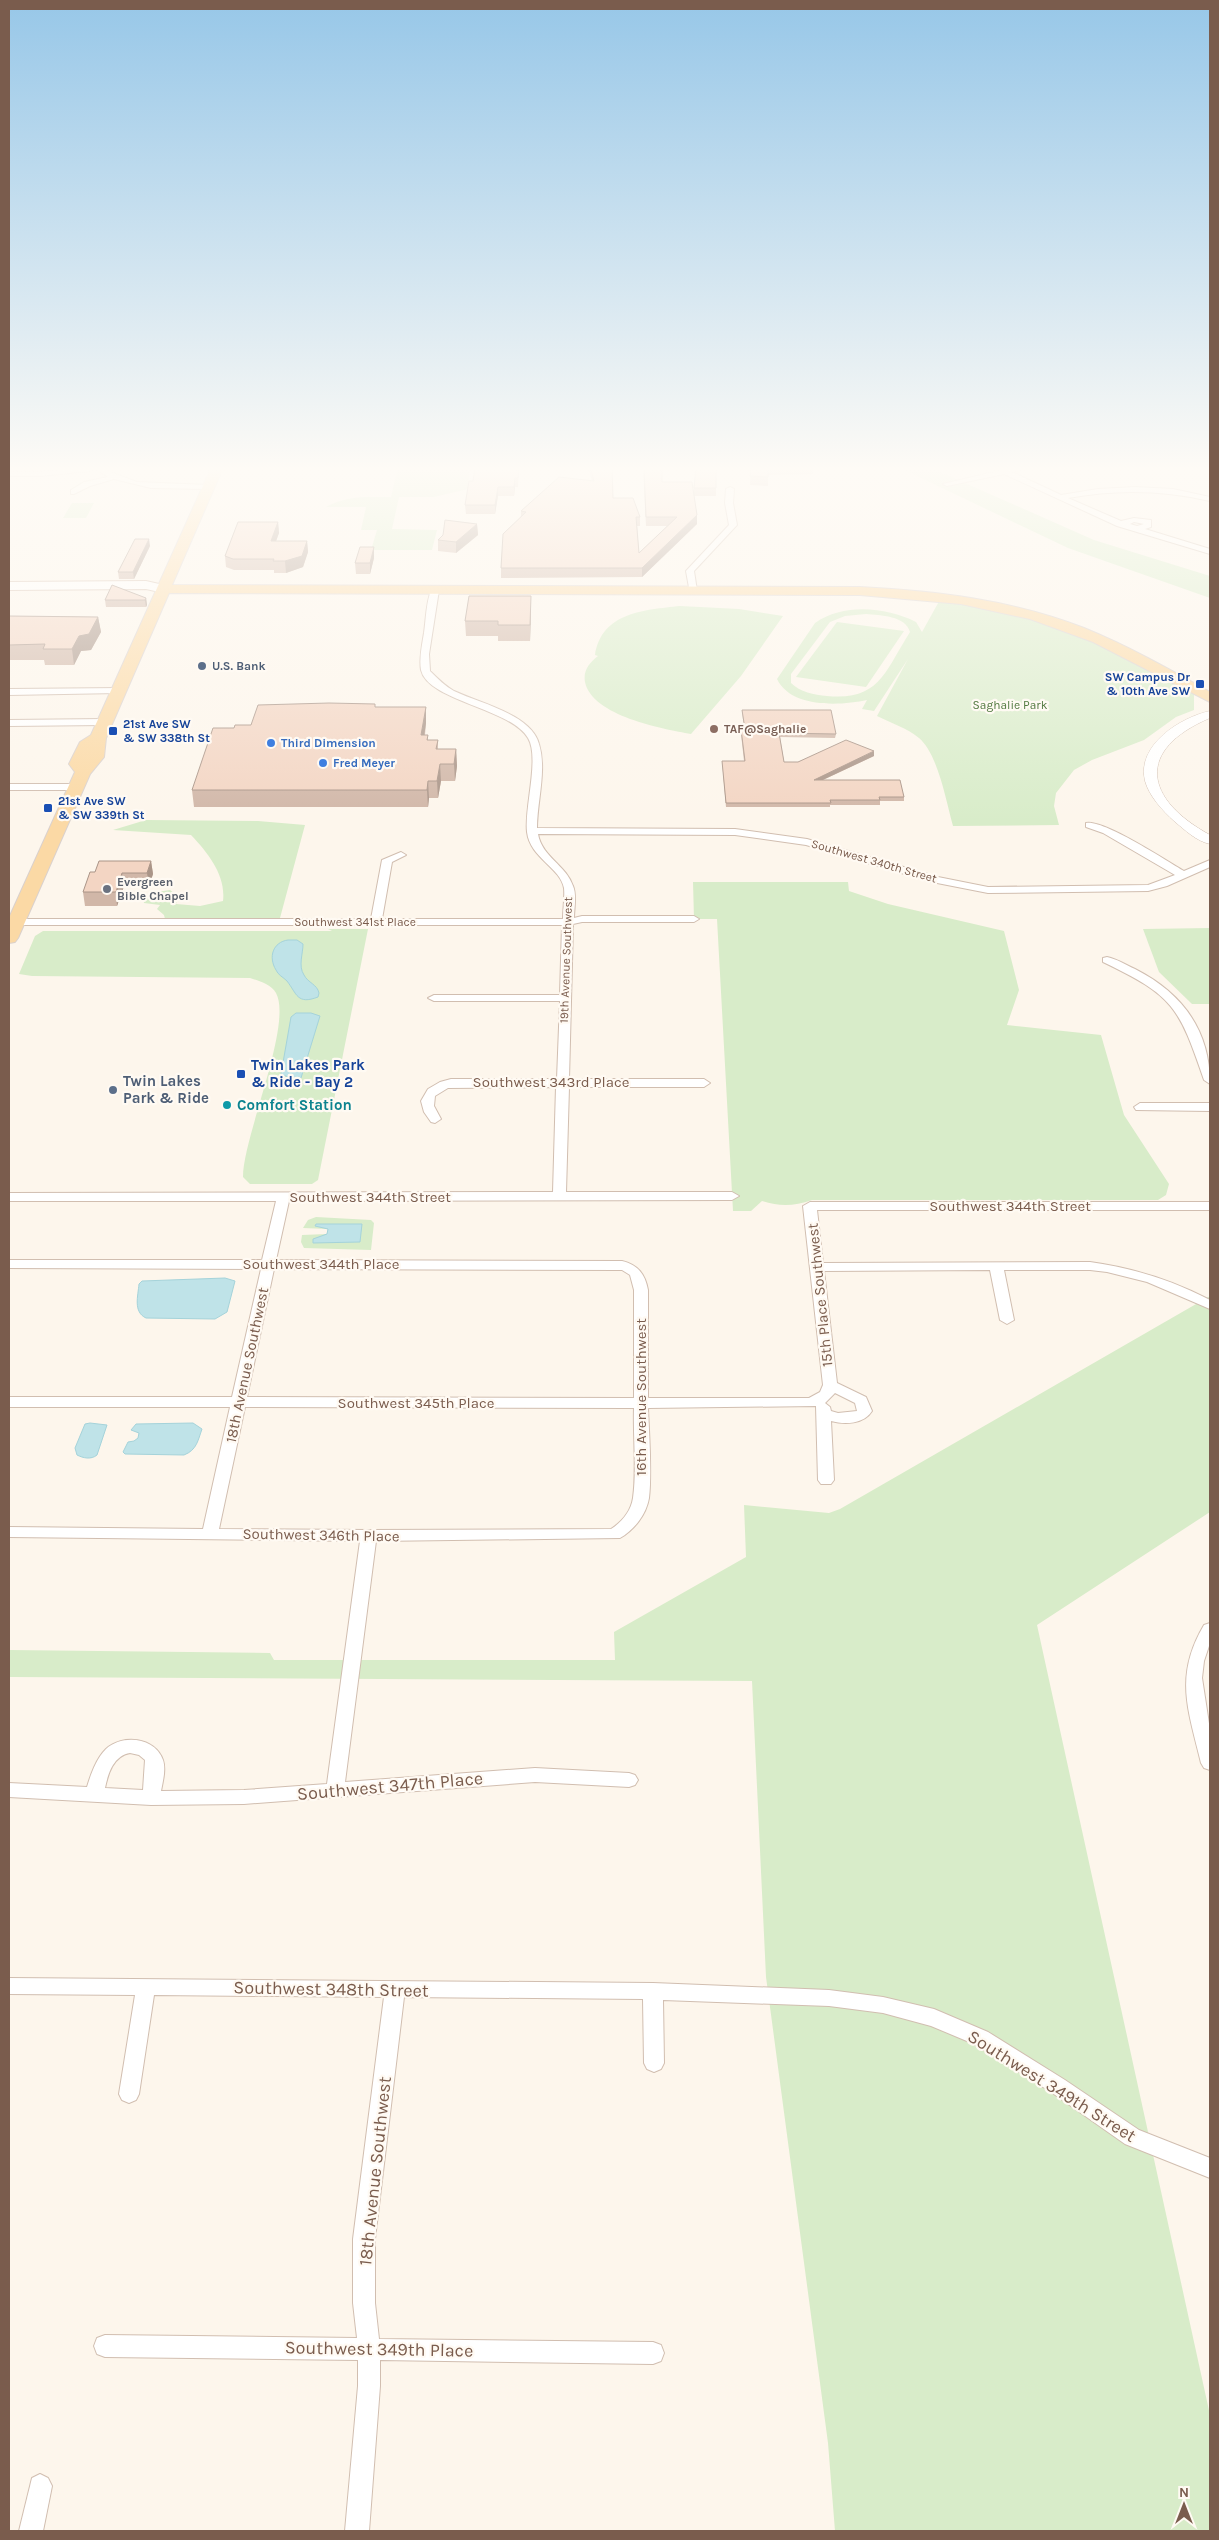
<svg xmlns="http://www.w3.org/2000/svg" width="1219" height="2540" font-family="Karla,sans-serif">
<rect width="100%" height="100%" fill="#fdf6ec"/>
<g fill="#d8ecc9" fill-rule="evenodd">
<path d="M398,467h72l-2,22 -34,8h-35l-7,32 45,1 -5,20h-61l6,-20h-16l5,-23h-40c21,-12 41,-10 65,-10z"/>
<path d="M898,467h31l165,73 116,36v22l-142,-50z"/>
<path d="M72,503h22l-8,15h-23z"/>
<path d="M942,596l118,28 134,65v21l-18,7 -32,23 -52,20 -18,10 -18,23 -2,13 5,19 -106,1c-7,-25 -15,-72 -34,-88 -12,-10 -28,-15 -42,-22l31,-57 -34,52 -12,-2 5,-9c-28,6 -76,8 -90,-21l38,-56c29,-20 71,-16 101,-1l6,10zM866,614c14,1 40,2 44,18 -25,39 -30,69 -83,64 -13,-1 -27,-4 -36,-13v-9l39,-52 15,-6z"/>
<path d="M680,606l59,3 44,7 -42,60 -50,58c-28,-5 -99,-18 -106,-52 -2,-11 4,-19 13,-26l-3,-1c7,-43 49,-45 85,-49z"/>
<path d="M837,622l67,9 -38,56 -70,-10z"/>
<path d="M146,820l112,1 47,4 -25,93 -115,1 -1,-4 -7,-6 3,-4 -16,-2 -1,-4 9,-2 5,-5 13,-2 8,6 -2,8 24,2 23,-5c3,-25 -14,-47 -32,-66l-78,-5z"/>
<path d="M693,882h155l1,9 39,13 116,27 15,59 -12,35 94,10 23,80 45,69 -3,11 -8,5h-346c-18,6 -31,7 -50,1l-11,10h-18l-16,-292h-23z"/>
<path d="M1210,928v76h-18l-33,-32 -16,-43z"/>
<path d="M328,929h40l-50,251 -6,4h-62l-7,-7c0,-40 50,-153 33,-184 -5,-9 -17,-12 -26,-15l-218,-2 -13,-2 16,-38 8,-5h289z"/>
<path d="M316,1217l55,3 3,3 -3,27 -67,-2 -3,-6 1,-7 25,-1 1,-5 -25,-1 5,-8z"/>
<path d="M1210,1296v216l-173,113 173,790v116h-375l-7,-88 -62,-466 -14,-296 -743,-4v-27l261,3 4,7h341l-1,-28 132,-75 -2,-52 85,8 11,-4z"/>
</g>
<g fill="#bfe3e8" stroke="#a5d3da">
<path d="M288,940h9l6,4c0,10 -5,22 1,31 4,8 13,9 15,18l-1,4c-21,8 -21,-3 -31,-16 -4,-4 -9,-6 -11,-11 -8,-13 -3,-28 12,-30z"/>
<path d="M296,1013h15l9,3 -19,62 -8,1 -12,-5 10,-57z"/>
<path d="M316,1224h46l-2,18 -47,1v-4l14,-5 1,-5 -13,-3z"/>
<path d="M225,1278l10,3 -8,31 -12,7 -69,-1c-13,-6 -8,-22 -7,-34l3,-3z"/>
<path d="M90,1423l17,2 -10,30c-6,5 -14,3 -20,0l-2,-7 10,-24z"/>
<path d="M193,1423l9,6c-4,11 -5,21 -18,26l-59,-1 -2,-2 5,-10 6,-1 4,-3 1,-5 -8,-3 5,-6z"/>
</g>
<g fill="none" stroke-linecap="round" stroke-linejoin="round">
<g stroke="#d1beb0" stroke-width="2">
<g id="minor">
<path d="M83,467h20l10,6 24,9 71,3 4,2 -4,2 -57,-1 -37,-9 -24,7 -16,8h-3v-4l13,-8 24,-5 -10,-7 -57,6h-32v-4h32z"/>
<path d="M1015,467h15l-18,5 49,23 37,-6 37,-2 38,2 37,8v4c-47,-11 -94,-12 -142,-3l53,23 13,-3 17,2v7l-6,2 65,20v5l-93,-28 -113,-52 -57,12 -4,-2zM1134,522l10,2 -7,2 -7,-2z"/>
<path d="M730,487l4,2 -1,14 4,22 -43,46 3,20 -7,2 -4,-22 43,-46 -4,-22 1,-14z"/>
<path d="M432,588l7,2 -10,64 1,17c8,8 15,15 24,20 25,12 77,23 85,53 8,26 -2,57 -2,84l198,1 72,10 131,38 50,10 160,-2 27,-10 -72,-42 -17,-6v-4c17,-4 81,38 98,48l26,-11v7l-43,19 -19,5 -160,2 -56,-11 -126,-37 -71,-10 -197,-1c4,23 28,31 35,52 4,9 1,22 1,32l8,-2h112l5,3 -5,3h-112l-9,2 -4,155h135l6,4 -6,4h-135l-3,105h166l7,4 -7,4 -443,1 -13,59 346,1c16,4 23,13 26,29v108h161l11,-6 3,-7 -20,-179 7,-4h400v8h-393l6,53 267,-1c43,6 82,18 120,38v9l-63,-27 -40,-10 -17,-2h-86l10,50 -7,4 -7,-4 -10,-50 -166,1 13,112 29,14 6,14c-8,13 -27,14 -41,10l3,59 -3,4h-10l-3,-4 -2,-74 -168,2c1,26 4,65 1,90 -3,17 -15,32 -29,40l-244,3 -31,241 190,-14 94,5 6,2 3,5 -3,5 -6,2 -94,-5 -291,22 -93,1 -142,-8v-14l78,4c4,-13 9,-28 19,-38 16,-15 49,-12 57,11 3,9 0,21 -2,31l83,-1 83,-6 33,-243 -351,-4v-10l194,2 27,-122h-221v-10h223l29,-128 -252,-1v-8h253l14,-59h-267v-8l544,-1 3,-105 -108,1 -13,8 -1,10 7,13 -6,4 -4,-1 -7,-10 -3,-11 7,-12 12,-7 11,-3h106l3,-78h-126l-6,-3 6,-3h126l2,-70h-546l-5,-3 5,-3h355l11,-59 19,-8 5,3 -14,7 -10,57h181c0,-10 2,-21 1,-31 -4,-21 -34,-30 -37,-56 -3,-24 13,-74 1,-94 -18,-30 -100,-37 -107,-68 -2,-12 1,-25 3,-37 2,-14 2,-32 8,-45zM274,1269l348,1 8,5 4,15v108l-387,-1zM835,1393l20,10 2,8 -19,2 -7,-2 -1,-4 -5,-4zM245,1407l389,1c-1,28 3,62 -1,90 -2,13 -11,24 -22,31l-242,1 -150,-1zM130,1753l9,2 6,5 -2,30 -38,-2c3,-14 8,-32 25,-35z"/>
<path d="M122,688l2,2 -5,3 -110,2v-6z"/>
<path d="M9,720l96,-1 5,3 -5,3 -96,1z"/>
<path d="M9,784h67l5,3 -5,3h-67z"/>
<path d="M1107,957c10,2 19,8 28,12 47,24 75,61 75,115l-6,-4c-25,-73 -30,-84 -101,-118v-4z"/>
<path d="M1140,1103h70v8l-74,-1 -2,-3z"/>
<path d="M1210,1623v20l-6,18 -2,17 8,52v40l-6,-2 -3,-5c-13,-54 -27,-87 3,-138z"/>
<path d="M9,1978l644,5 176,7 54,7 51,12 54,23 77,48 74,50 71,28v20l-85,-34 -74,-52 -77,-48 -43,-18 -48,-13 -54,-7 -166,-6 1,63 -3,6 -7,3 -7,-3 -3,-6 -1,-64 -239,-2 -29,242v64l4,36 274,3 8,3 3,8 -3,8 -8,3 -273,-4v26l-11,145h-24l13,-145v-26l-253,-3 -8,-3 -3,-8 3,-8 8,-3 252,3 -4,-35v-64l31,-242 -230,-2 -15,99 -3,6 -7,3 -7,-3 -3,-6 16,-99 -126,-1z"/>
<path d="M40,2474l8,4 4,8 -9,45h-24l13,-53z"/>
</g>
</g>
<g stroke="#d1beb0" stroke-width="1">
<path id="tertiary" d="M1210,711v7c-75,32 -66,81 0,117v9c-14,-3 -25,-14 -36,-23 -11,-10 -25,-25 -29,-40 -9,-36 36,-64 65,-70z"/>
</g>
<g stroke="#d6c0b0" stroke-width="2">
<path id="secondary" d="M146,581l22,5 2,3 -6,4 -18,-4 -137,1v-8z"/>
</g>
<g stroke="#dad1cd" stroke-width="2">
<path id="primary" d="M211,468h12l-51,117 688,2c77,4 152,13 224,41 44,18 85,41 126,64v10l-117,-60 -63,-23 -69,-15 -101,-9 -691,-2 -63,145 -2,19 -14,17 -72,164 -3,4 -6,1v-25l66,-146 -6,-8 11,-22 11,-7z"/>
</g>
<use href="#minor" fill="#fff" fill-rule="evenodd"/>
<use href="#tertiary" fill="#fff" fill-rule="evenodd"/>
<use href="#secondary" fill="#fff" fill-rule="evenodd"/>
<use href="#primary" fill="#fbd9a5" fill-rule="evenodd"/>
</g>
<g fill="#d1b7a8">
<path d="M475,467h44l-1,20h-3l-1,9h-16l-3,18h-29l-1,-9 8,-24z"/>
<rect x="548" y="467" width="14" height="2"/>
<path d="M588,467h24l1,31 27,19v9h-3l2,27 28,-27h-21l-3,-59h19v15l32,11v-5h22v8h-22l3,19v9l-55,53 -141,1v-10l20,-52v-5l71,-30z"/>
<path d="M751,467h63l-1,7 -45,1v11l-18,-1z"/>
<path d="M278,522l1,11 -3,8h31l1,11 -5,15 -17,6h-12v-3h-40l-8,-3 -1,-11z"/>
<path d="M477,524l1,11 -22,18 -18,-2v-11z"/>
<path d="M150,546l-16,33h-15l-1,-7z"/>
<path d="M374,558l-4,16h-14l-1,-11z"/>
<path d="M146,598l1,7 -1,2h-40l-1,-7z"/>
<path d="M531,611l-1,30h-32v-5h-32l-1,-15z"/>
<path d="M9,616l89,1 3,15 -10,18 -10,1 -7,14h-29l-1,-5h-35z"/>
<path d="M375,704v3h51v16l-1,12h3v5h10v9h18l1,17 -2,15h-14l-3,17h-9l-1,9h-234l-2,-17 59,-65z"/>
<path d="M742,710l94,24 -1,4 -55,-1 4,25h14l76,-6 -51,24 81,17v4h-24v4h-50v2h-104l-4,-46h22l-3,-27v-5h3z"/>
<path d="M151,861l2,13 -4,12h-25l-7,20h-32l-2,-14 12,-20z"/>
</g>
<g fill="#aa9588">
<path d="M515,478v9l-1,9v-9z"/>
<path d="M498,487v9l-3,18v-9z"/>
<path d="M697,515v9l-55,53v-9z"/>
<path d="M278,522l1,11 -7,19 -1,-11z"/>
<path d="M477,524l1,11 -22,18v-11z"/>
<path d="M149,539l1,7 -16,33 -1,-7z"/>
<path d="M307,541l1,11 -5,15 -17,6 -1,-12z"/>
<path d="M374,547v11l-4,16v-11z"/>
<path d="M531,596v15l-1,30v-16z"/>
<path d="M146,598l1,7 -1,2 -1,-7z"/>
<path d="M98,617l3,15 -10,18 -10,1 -7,14 -2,-16 7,-13z"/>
<path d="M426,707v16l-4,28 -1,-16z"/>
<path d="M456,749l1,17 -2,15 -1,-17z"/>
<path d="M874,751v5l-60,28v-4z"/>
<path d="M440,764l1,17 -3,17 -1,-17z"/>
<path d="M428,781l1,17 -1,9 -1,-17z"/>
<path d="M151,861l2,13 -4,12 -2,-13z"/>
<path d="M122,873l2,13 -7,20 -1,-14z"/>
</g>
<g fill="#f3d5c3" stroke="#aa9588">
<path d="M475,467h44l-1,11h-3l-1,9h-16l-3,18h-30l4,-24h4z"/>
<path d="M590,467h22l1,31h20l7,19h-4l3,36 38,-36h-31l-2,-50h18v15h30l5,33 -55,53h-141l2,-34 23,-22 -5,-1 38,-34 35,4z"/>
<path d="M696,467h20v21h-22z"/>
<path d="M751,467h17v10l-18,-1z"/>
<path d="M445,520l32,4 -21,18 -18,-2 5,-5z"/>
<path d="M238,522h40l-7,19h36l-5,15 -17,5h-12l1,-2h-41l-8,-3z"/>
<path d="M135,539h14l-16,33h-15z"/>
<path d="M360,547h14l-4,16h-15z"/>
<path d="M112,585l34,13 -1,2h-40z"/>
<path d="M469,596h62l-1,29h-32v-4h-33z"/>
<path d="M9,616l89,1 -9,17 -10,2 -7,13h-29l2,-5 -36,1z"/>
<path d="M329,703l46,1v3h51l-5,28h7l-1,5h11l-2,9h20l-2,15h-14l-3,17h-9l-1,9h-235l21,-62h21l1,-3h16l7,-20z"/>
<path d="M742,710h89l5,24 -57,-1 5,29h14l48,-22 28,11 -60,29h86l4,17h-25l1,3h-50l1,3h-105l-4,-42h23l-4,-32h4z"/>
<path d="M99,861h52l-4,12h-25l-6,19h-33l7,-20h5z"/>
</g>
<linearGradient id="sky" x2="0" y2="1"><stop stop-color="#97c7e8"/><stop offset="0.57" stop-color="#fefbf6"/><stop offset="1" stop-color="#fefbf6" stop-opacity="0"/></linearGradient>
<rect width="1219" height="823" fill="url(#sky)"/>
<g fill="#5c6f8a" stroke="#fffaf3" stroke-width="2">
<circle cx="202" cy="666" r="5"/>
<circle cx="113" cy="1090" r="5"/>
</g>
<g fill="#1a4fb4" stroke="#fffaf3" stroke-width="2">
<rect x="1195" y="679" width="10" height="10" rx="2.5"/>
<rect x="108" y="726" width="10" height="10" rx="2.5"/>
<rect x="43" y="803" width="10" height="10" rx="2.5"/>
<rect x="236" y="1069" width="10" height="10" rx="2.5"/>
</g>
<circle fill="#8d6e63" stroke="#fffaf3" stroke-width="2" cx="714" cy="729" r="5"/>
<g fill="#3f7fe0" stroke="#fffaf3" stroke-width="2">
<circle cx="271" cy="743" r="5"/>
<circle cx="323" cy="763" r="5"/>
</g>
<circle fill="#6b7280" stroke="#fffaf3" stroke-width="2" cx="107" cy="889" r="5"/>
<circle fill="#0f9aa8" stroke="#fffaf3" stroke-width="2" cx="227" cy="1105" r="5"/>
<g text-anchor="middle" stroke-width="4.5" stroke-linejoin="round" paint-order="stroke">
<g font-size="12" font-weight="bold" fill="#4e5e75" stroke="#fffaf3" text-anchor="start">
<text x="212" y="670">U.S. Bank</text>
</g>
<g font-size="12" font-weight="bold" fill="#164399" stroke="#fffaf3" text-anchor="start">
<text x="1190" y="681" text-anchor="end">SW Campus Dr<tspan x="1190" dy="14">&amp; 10th Ave SW</tspan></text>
<text x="123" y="728">21st Ave SW<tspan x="123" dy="14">&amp; SW 338th St</tspan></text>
<text x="58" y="805">21st Ave SW<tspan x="58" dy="14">&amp; SW 339th St</tspan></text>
</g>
<g font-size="12" fill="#537a41" stroke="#fffaf3">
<text x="1010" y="709">Saghalie Park</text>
</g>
<g font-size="12" font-weight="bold" fill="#785e54" stroke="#fffaf3" text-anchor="start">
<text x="724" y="733">TAF@Saghalie</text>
</g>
<g font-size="12" font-weight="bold" fill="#366cbe" stroke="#fffaf3" text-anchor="start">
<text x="281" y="747">Third Dimension</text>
<text x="333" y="767">Fred Meyer</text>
</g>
<g font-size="12" fill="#7a5c4d" stroke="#fffaf3">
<text transform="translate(874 861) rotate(16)" y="4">Southwest 340th Street</text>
<text x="355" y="926">Southwest 341st Place</text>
<text transform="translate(566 960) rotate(-88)" y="4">19th Avenue Southwest</text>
</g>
<g font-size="12" font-weight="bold" fill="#5b616d" stroke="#fffaf3" text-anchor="start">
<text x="117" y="886">Evergreen<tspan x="117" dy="14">Bible Chapel</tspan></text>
</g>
<g font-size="15" font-weight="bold" fill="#164399" stroke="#fffaf3" text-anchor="start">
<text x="251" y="1070">Twin Lakes Park<tspan x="251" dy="17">&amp; Ride - Bay 2</tspan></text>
</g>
<g font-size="15" font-weight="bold" fill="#4e5e75" stroke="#fffaf3" text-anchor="start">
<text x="123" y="1086">Twin Lakes<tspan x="123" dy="17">Park &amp; Ride</tspan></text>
</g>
<g font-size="15" fill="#7a5c4d" stroke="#fffaf3">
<text x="551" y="1087">Southwest 343rd Place</text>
<text x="370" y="1202">Southwest 344th Street</text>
<text x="1010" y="1211">Southwest 344th Street</text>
<text x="321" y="1269">Southwest 344th Place</text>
<text transform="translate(820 1295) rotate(-96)" y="5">15th Place Southwest</text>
<text transform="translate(247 1365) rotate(-78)" y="5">18th Avenue Southwest</text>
<text transform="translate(641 1397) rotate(-90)" y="5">16th Avenue Southwest</text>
<text x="416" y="1408">Southwest 345th Place</text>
<text transform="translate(321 1535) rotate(1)" y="5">Southwest 346th Place</text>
</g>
<g font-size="15" font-weight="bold" fill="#0d838f" stroke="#fffaf3" text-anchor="start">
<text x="237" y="1110">Comfort Station</text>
</g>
<g font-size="18" fill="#7a5c4d" stroke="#fffaf3">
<text transform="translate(390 1786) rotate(-5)" y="6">Southwest 347th Place</text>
<text transform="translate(331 1989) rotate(1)" y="6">Southwest 348th Street</text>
<text transform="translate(1052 2086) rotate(32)" y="6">Southwest 349th Street</text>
<text transform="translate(375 2171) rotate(-84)" y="6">18th Avenue Southwest</text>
<text transform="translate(379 2349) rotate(1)" y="6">Southwest 349th Place</text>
</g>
</g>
<rect width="1219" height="2540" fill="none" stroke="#7a5c4d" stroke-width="20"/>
<g transform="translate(1184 2505)" stroke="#fffaf3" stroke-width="4" paint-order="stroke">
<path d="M0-4L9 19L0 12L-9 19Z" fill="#7a5c4d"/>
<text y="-8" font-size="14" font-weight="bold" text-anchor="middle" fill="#7a5c4d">N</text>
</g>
</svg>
